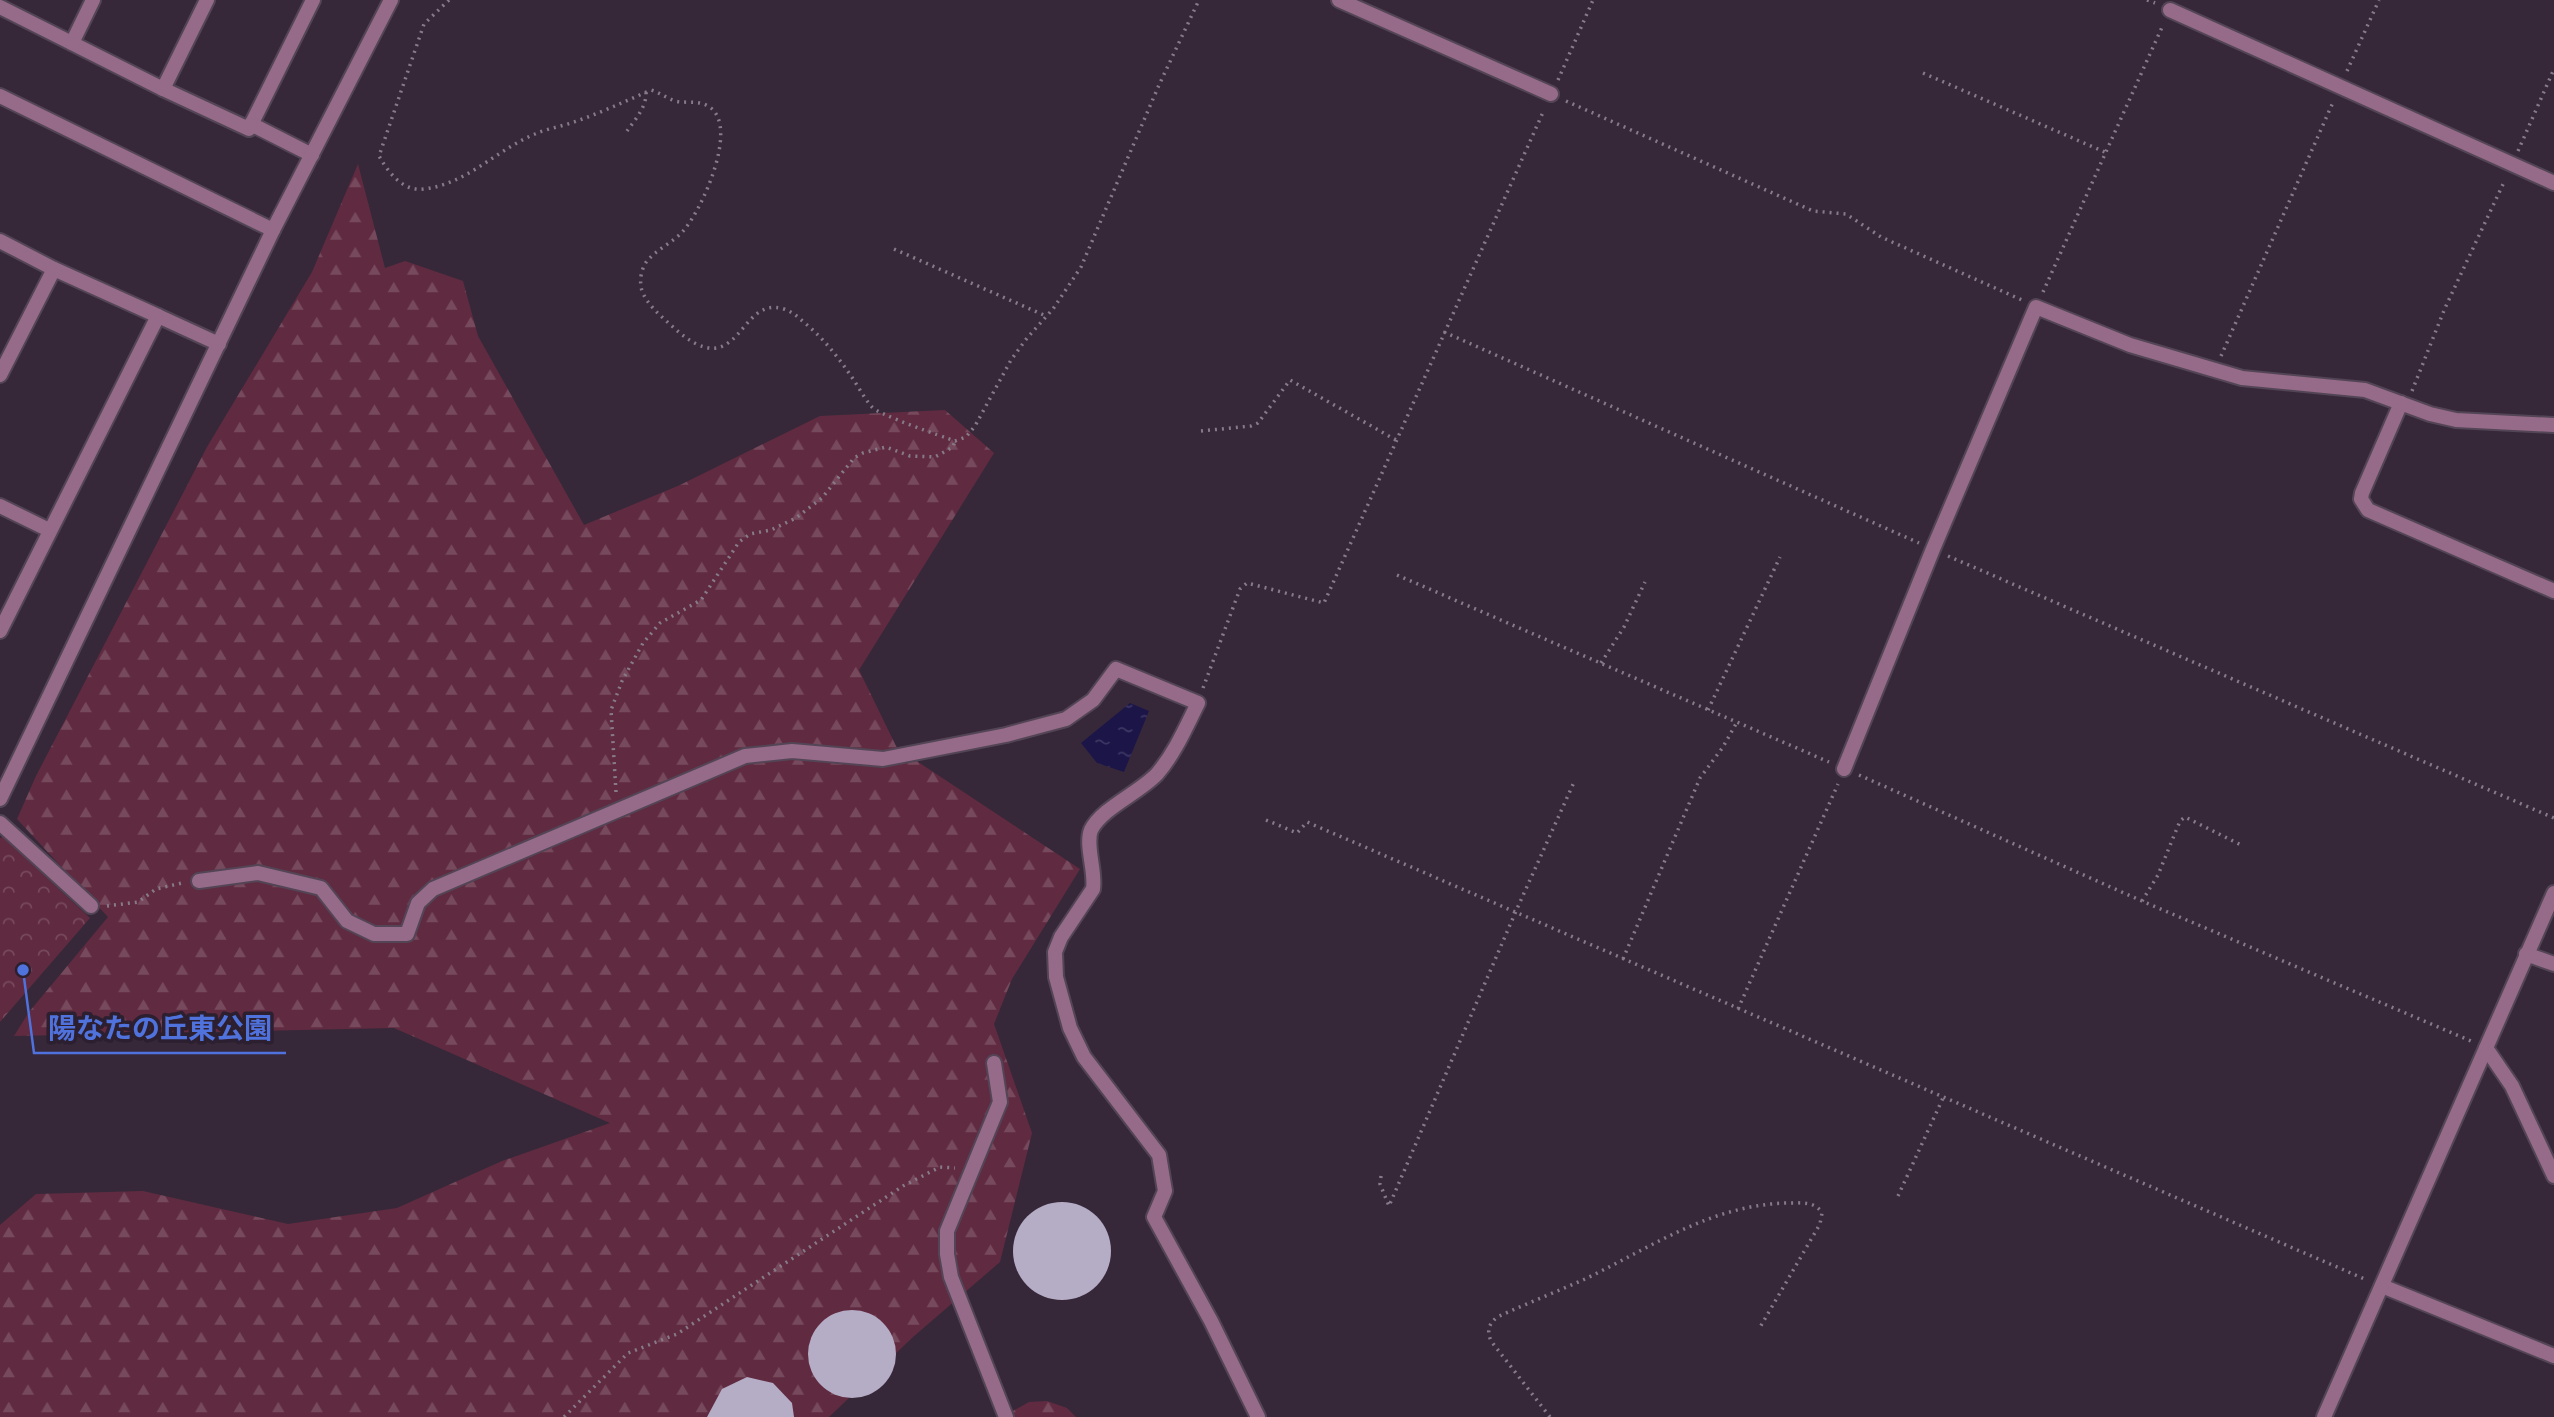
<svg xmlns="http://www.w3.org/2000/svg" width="2554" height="1417" font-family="'Sofia Sans Condensed','Noto Sans JP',sans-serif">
<defs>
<pattern id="forest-firs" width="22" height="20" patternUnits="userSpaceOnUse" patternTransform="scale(1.75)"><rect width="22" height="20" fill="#602a40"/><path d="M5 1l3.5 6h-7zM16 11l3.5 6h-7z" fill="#77495c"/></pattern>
<pattern id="park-crowns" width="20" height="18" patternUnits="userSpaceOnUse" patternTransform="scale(1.75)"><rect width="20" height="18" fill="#602a40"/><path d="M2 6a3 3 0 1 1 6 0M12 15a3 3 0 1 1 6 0" fill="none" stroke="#77495c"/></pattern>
<pattern id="water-ripples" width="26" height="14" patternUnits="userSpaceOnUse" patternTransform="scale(1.75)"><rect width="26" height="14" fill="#1b1548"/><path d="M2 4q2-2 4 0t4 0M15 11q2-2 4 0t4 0" fill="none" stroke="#3c3763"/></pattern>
</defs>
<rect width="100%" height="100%" fill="#362839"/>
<g fill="url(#forest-firs)">
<path d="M358,164l27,104 20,-7 58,20 15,55 106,189 96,-40 140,-69 125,-6 49,43 -135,217 38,78 183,121 -68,110 -18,45 38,109 -32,129 -87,75 -84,80h-829v-192l36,-31 107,-3 145,33 109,-16 105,-47 108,-38 -216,-95 -380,8 15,-24 79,-95 -91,-98 19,-43 171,-329 105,-175z"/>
<path d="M1047,1401l20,7 9,9h-74l27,-15z"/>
</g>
<path fill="url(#park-crowns)" d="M3,837l87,81 -90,104v-184z"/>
<path fill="url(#water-ripples)" d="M1130,703l19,8 -25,61 -27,-9 -16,-20z"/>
<g fill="#b5adc5">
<circle cx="1062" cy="1251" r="49"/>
<circle cx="852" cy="1354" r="44"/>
<path d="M747,1377l26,6 19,20 2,14h-87l15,-28z"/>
</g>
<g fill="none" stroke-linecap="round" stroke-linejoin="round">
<g stroke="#534555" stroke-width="18">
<g id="minor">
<path d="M1339,0l212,94"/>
<path d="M0,7l163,82 86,40 64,-129"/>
<path d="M2170,10l384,173"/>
<path d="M72,43l21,-43"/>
<path d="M163,89l44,-89"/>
<path d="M251,124l61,31"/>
<path d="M0,241l54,28 104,47 -158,315"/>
<path d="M158,316l61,28"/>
<path d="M0,375l54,-106"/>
<path d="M2401,403l-39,90 -1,6 7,11 186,81"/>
<path d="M0,506l49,24"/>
<path d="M1844,769l89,-220 103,-242 94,38 112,33 123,12 65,24 26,6 98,5"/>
<path d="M0,823l91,83"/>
<path d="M199,881l59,-8 63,15 26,33 27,13h33l11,-31 15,-14 312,-133 47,-5 91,8 123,-24 60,-16 27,-19 23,-31 82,34c-12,24 -23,50 -41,71 -18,19 -55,34 -66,56 -6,15 5,42 2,59l-32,48 -6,15 1,25 14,51 14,29 75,98 6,36 -11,26 57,104 47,96"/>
<path d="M2526,954l28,10"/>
<path d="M2486,1048l26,38 42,90"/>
<path d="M994,1063l6,39 -53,129v23l4,23 55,140"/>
<path d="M2382,1286l172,70"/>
<path d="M2324,1417l230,-524"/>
</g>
</g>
<g stroke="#534555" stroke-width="18">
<g id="tertiary">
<path d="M0,96l273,134"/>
<path d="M0,799l273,-569 118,-230"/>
</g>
</g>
<g stroke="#877b89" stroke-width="3.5" stroke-dasharray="2 5" stroke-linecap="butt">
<path d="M449,0l-25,24 -45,132c9,16 24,36 45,33 43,-5 72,-39 111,-55 11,-5 24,-7 36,-11 27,-9 53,-21 80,-33 9,3 16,8 24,11 13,3 24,-2 36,7 27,22 -9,101 -27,122 -10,12 -27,19 -37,31 -6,8 -8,20 -5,30 6,15 19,25 31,36 68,62 64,-33 111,-18 9,3 15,9 22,15 18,15 32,33 45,52 7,10 13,22 21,31 7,8 69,29 83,34l11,-4 9,-11 36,-66 16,-22 26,-29 28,-42 78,-182 40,-85"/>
<path d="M2147,0l8,3"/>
<path d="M2347,71l32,-71"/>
<path d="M1923,73l184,80"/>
<path d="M1558,80l35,-80"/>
<path d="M1566,101l247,110 33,3 35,23 141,63"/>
<path d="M627,131c8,-11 20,-25 19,-39"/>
<path d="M2518,151l36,-82"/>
<path d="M894,249l152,67"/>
<path d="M2043,292l120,-267"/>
<path d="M1444,332l475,211"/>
<path d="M2221,356l113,-256"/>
<path d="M2412,391l33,-83 60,-128"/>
<path d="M1201,431l50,-5 7,-3 32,-43 106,60"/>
<path d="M1948,556l606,262"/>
<path d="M1397,575l432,187"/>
<path d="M1601,663l23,-36 21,-45"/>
<path d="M1203,688l37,-99 7,-6 77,20 220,-493"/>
<path d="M1708,710l72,-153"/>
<path d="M1859,775l283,126 329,140"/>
<path d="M616,792l-5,-82 11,-29 21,-38 17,-20 41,-23 38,-58 11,-8 21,-4 25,-12 26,-20 32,-40 9,-5 23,-6 24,9 25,1 18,-10 2,-6"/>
<path d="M1266,820l31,13 10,-11 1060,458"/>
<path d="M2142,901l16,-26 22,-54 5,-4 56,28"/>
<path d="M107,906l31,-4 18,-13 26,-6"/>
<path d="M1623,959l77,-181 23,-31 14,-25"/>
<path d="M1738,1009l100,-225"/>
<path d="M1381,1176l-1,8 9,22 127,-295 59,-131"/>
<path d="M1898,1196l45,-98"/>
<path d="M564,1417l64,-64 49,-19 226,-148 37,-19 15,1"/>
<path d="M1550,1417l-59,-76c-4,-10 -3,-16 6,-24 29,-13 59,-25 88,-38 67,-32 127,-75 204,-76 12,0 26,-2 33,10l-2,11 -61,105"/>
</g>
<use href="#minor" stroke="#956b89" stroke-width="14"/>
<use href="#tertiary" stroke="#956b89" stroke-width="14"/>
</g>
<path fill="none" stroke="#5072dd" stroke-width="2.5" d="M23 970L34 1053H286"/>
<circle fill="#5072dd" stroke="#2c1f2f" stroke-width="2.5" cx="23" cy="970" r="7"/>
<g font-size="28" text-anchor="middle" font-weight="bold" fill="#5072dd" stroke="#2c1f2f" stroke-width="7" stroke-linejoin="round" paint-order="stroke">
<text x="160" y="1038">陽なたの丘東公園</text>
</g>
</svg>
